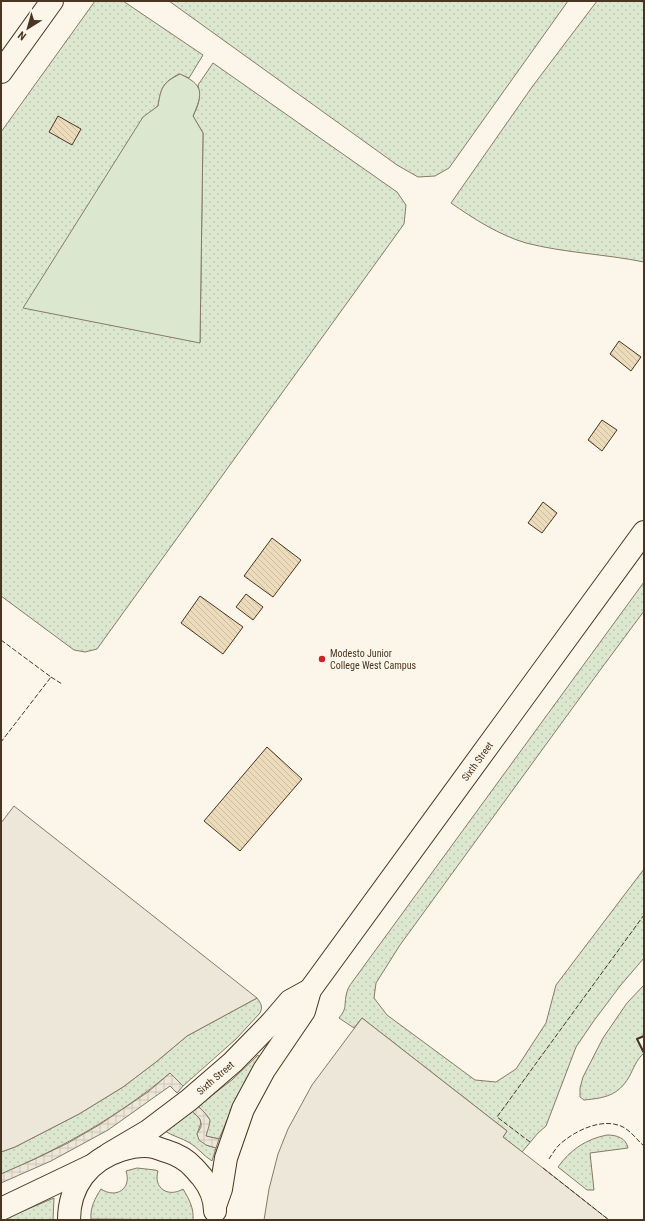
<svg xmlns="http://www.w3.org/2000/svg" width="645" height="1221" font-family="'Roboto Condensed',sans-serif">
<defs>
<pattern id="grass-dots" width="8" height="8" patternUnits="userSpaceOnUse"><rect width="8" height="8" fill="#dce7d0"/><path d="M2 2h.1M6 6h.1" fill="none" stroke="#bec7b2" stroke-width="1.8" stroke-linecap="round"/></pattern>
<pattern id="plaza-grid" width="8" height="8" patternUnits="userSpaceOnUse"><rect width="8" height="8" fill="#ede7d9"/><path d="M0 4h8M4 0v8" fill="none" stroke="#cdc7ba"/></pattern>
<pattern id="building-back-hatch" width="6" height="6" patternUnits="userSpaceOnUse"><rect width="6" height="6" fill="#ecdcbc"/><path d="M-1 5l2 2M0 0l6 6M5-1l2 2" fill="none" stroke="#ccbda1"/></pattern>
</defs>
<rect width="100%" height="100%" fill="#fbf6e9"/>
<g fill="url(#grass-dots)" stroke="#887966">
<path d="M95,1h28l80,54 -14,23 -10,-4c-17,9 -18,14 -21,32l-9,7 51,229 3,-209 -10,-17c6,-12 8,-18 5,-31l15,-22 184,129 9,13 -2,19 -307,425 -12,3 -11,-2 -73,-54v-464z"/>
<path d="M169,1h399l-119,167 -14,8 -17,1 -21,-12z"/>
<path d="M597,1h47v261c-39,-8 -79,-9 -118,-19 -27,-8 -52,-24 -75,-40l81,-116z"/>
<path d="M644,582v29l-46,62 -198,272 -24,38 -2,15 13,17 88,65 21,2 20,-13 30,-46 10,-38 88,-116v89l-24,28 -27,36 -17,25 -30,79 -8,7 -16,19 -19,-15 4,-6 -145,-113 -8,10 -15,-10c8,-10 5,-11 7,-22 1,-6 3,-10 7,-15z"/>
<path d="M644,985v51l-7,3 7,14c-8,7 -10,15 -15,24 -11,19 -25,21 -45,23l-4,-3v-9l3,-11 20,-39 24,-35z"/>
<path d="M257,998c4,5 6,9 3,15l-24,26 -53,47 -13,-13c-51,43 -108,75 -169,101v-22l14,-5 64,-33 44,-27 33,-25 31,-26z"/>
<path d="M258,1055l2,3 -26,46 -15,35 -13,-3 3,-18 -11,-12 34,-26z"/>
<path d="M192,1111l8,8 1,4 -4,11 9,11 10,3 -4,13c-8,-5 -14,-13 -22,-18 -8,-5 -18,-7 -25,-12z"/>
<path d="M607,1135c10,0 19,3 21,13l-38,5 4,37h-7l-29,-23c12,-17 28,-28 49,-32z"/>
<path d="M137,1168l18,2 3,1c-5,17 10,27 25,18 6,10 11,19 10,31l-102,-1c-1,-11 4,-21 10,-30 15,10 31,0 25,-18z"/>
<path d="M54,1198l-1,22h-52v-2l22,-7z"/>
</g>
<path fill="#dce7d0" stroke="#887966" d="M180,74c24,11 23,19 13,42l10,17 -3,210 -177,-35 120,-191 15,-11c3,-18 4,-23 22,-32z"/>
<g fill="#ede7d9" stroke="#887966">
<path d="M14,806l243,192 -70,38 -31,26 -33,25 -44,27 -64,33 -14,5v-329z"/>
<path d="M362,1018l145,113 -4,6 40,31 66,52h-345l5,-31 9,-35 10,-25 24,-44z"/>
</g>
<g fill="url(#plaza-grid)" stroke="#887966">
<path d="M170,1073l13,13 -6,7 -7,-7 -62,44 -57,31 -50,22v-9l34,-15 33,-16 31,-18 49,-33z"/>
<path d="M198,1106l7,7 5,7 -1,6 -3,10 13,3 -3,9 -10,-3 -7,-5 -2,-6 4,-7v-4l-1,-4 -8,-8z"/>
</g>
<g fill="url(#building-back-hatch)" stroke="#4a3520">
<path d="M58,116l23,13 -9,16 -23,-13z"/>
<path d="M619,341l22,16 -10,14 -21,-17z"/>
<path d="M602,420l15,10 -15,21 -14,-11z"/>
<path d="M543,502l14,11 -15,20 -14,-10z"/>
<path d="M272,538l29,22 -28,37 -29,-21z"/>
<path d="M246,594l17,13 -10,13 -17,-13z"/>
<path d="M200,596l43,31 -20,27 -42,-31z"/>
<path d="M267,747l35,32 -62,72 -36,-30z"/>
</g>
<g fill="none" stroke-linecap="round" stroke-linejoin="round">
<g stroke="#4a3520" stroke-width="24">
<g id="minor">
<path d="M1,72l51,-71"/>
<path id="s1" d="M109,1154l39,-23 41,-31 44,-38 39,-40 18,-21 20,-11"/>
<path id="s2" d="M215,1206l6,-17 5,-31 17,-49 21,-39 40,-59 6,-21 334,-458"/>
<path d="M1,1209l90,-43"/>
<path d="M69,1220c0,-34 20,-60 52,-70 10,-3 23,-5 33,-3 4,1 8,3 12,4 10,3 21,9 28,17 3,3 5,6 8,9 7,9 13,22 13,34"/>
</g>
</g>
<use href="#minor" stroke="#fbf6e9" stroke-width="22"/>
<g stroke="#4a3520" stroke-width="1" stroke-dasharray="5 2" stroke-linecap="butt">
<path d="M1,640l50,37 -50,65"/>
<path d="M51,677l11,7"/>
<path d="M530,1142l-33,-25 147,-202"/>
<path d="M549,1159c3,-5 7,-11 11,-15 16,-14 43,-27 63,-17 9,5 14,13 21,19"/>
<path d="M543,1168l66,52"/>
</g>
<path stroke="#4a3520" stroke-width="2" d="M644,1053l-7,-14 7,-3"/>
</g>
<circle fill="#c62828" stroke="#fbf6e9" stroke-width="1.5" cx="322" cy="659" r="4"/>
<g text-anchor="middle" stroke-width="3" stroke-linejoin="round" paint-order="stroke">
<g font-size="10" fill="#4a3520" stroke="#fbf6e9" text-anchor="start">
<text x="330" y="657">Modesto Junior<tspan x="330" dy="12">College West Campus</tspan></text>
</g>
<g font-size="10" fill="#4a3520" stroke="#fbf6e9">
<text dy="4" stroke="none"><textPath href="#s2" startOffset="522">Sixth Street</textPath></text>
<text dy="4" stroke="none"><textPath href="#s1" startOffset="131">Sixth Street</textPath></text>
</g>
</g>
<rect width="645" height="1221" fill="none" stroke="#4a3520" stroke-width="4"/>
<g transform="translate(28 28) rotate(217)" stroke="#fbf6e9" stroke-width="3" paint-order="stroke">
<path d="M0-3L7 15L0 10L-7 15Z" fill="#4a3520"/>
<text y="-6" font-size="11" font-weight="bold" text-anchor="middle" fill="#4a3520">N</text>
</g>
</svg>
